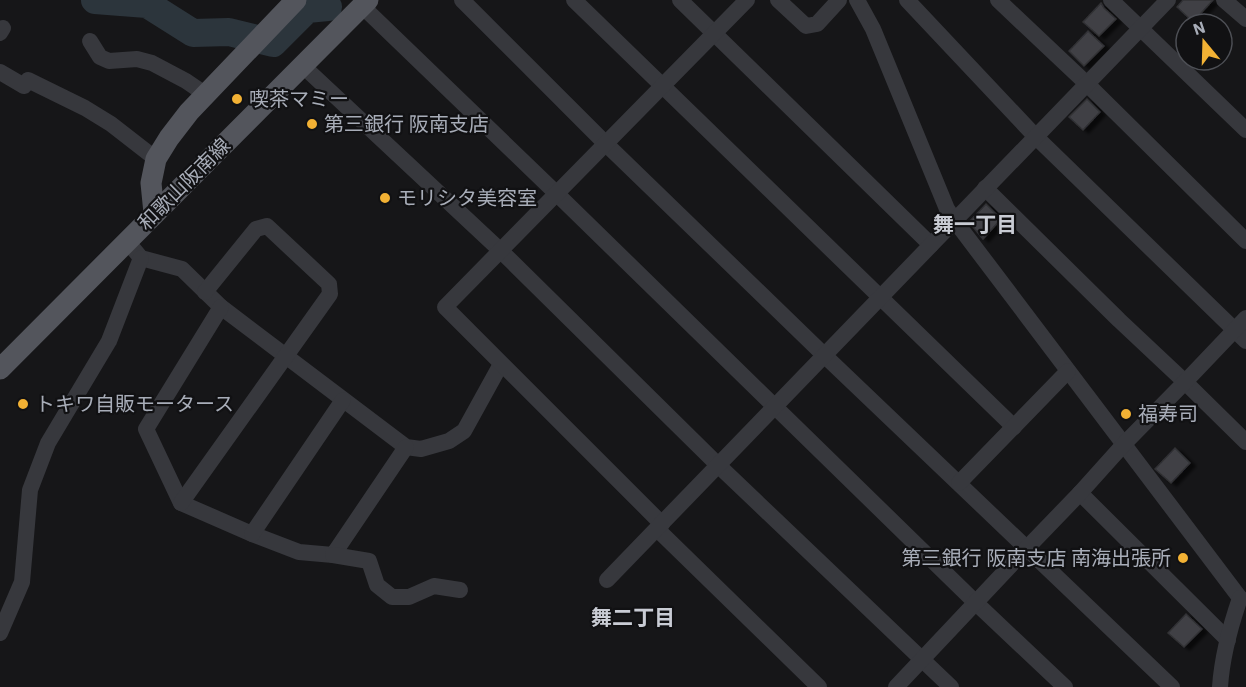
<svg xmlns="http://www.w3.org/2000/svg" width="1246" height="687" font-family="'IBM Plex Sans','Noto Sans JP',sans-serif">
<defs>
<filter id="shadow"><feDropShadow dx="5.5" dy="3" stdDeviation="1.5" flood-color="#0009"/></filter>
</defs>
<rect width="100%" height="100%" fill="#161618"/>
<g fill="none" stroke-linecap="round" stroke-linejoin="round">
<path stroke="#2c353c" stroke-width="28" d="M95,0l52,4 46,29 36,-1 44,11 34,-34 21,-2"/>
</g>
<g fill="#404145" stroke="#303034" stroke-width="1.5" filter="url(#shadow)">
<path d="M1183,0h30l-20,22 -16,-15z"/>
<path d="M1101,3l3,5 12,11 -17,17 -16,-14z"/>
<path d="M1088,31l16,15 -20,20 -15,-15z"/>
<path d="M1087,99l13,13 -17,18 -14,-13z"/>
<path d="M986,204l15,15 -18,20 -14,-17z"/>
<path d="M1175,448l15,15 -19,20 -16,-14z"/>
<path d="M1186,614l16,15 -18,18 -16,-14z"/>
</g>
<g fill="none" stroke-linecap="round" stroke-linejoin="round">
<g stroke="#37383d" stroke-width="16">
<path d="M462,0l144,144 218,211 348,332"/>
<path d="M574,0l440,427"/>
<path d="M680,0l251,245"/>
<path d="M778,0l28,26 11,-2 22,-24"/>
<path d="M857,0l16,29 74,180 8,12 285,377"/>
<path d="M907,0l129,137 210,204"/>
<path d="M998,0l89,84 159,157"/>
<path d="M1111,0l135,130"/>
<path d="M1224,0l22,19"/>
<path d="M362,6l195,188 419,409 89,84"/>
<path d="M0,33l3,-5"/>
<path d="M90,41l10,16 9,4 28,-2 15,4 34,18 19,13"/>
<path d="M303,66l198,185 218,215 232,221"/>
<path d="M0,72l24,14 4,-6 57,28 26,16 45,35"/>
<path d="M985,188l134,132 66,62 61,60"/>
<path d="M127,241l14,17 41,11 39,38 185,140 15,2 28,-8 15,-10 37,-67"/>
<path d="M221,307l-75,122 35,74 71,31 47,18 34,3 73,-108"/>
<path d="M959,483l109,-112"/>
<path d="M1080,493l148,147"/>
<path d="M181,503l149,-209 -1,-10 -62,-58 -11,3 -51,63"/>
<path d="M662,524l-217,-217 302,-307"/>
<path d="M657,529l162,158"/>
<path d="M252,534l91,-134"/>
<path d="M333,555l36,6 8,24 15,12h17l25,-11 26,4"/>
<path d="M607,580l561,-580"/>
<path d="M0,633l22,-51 8,-92 18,-47 61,-102 32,-83"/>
<path d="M896,687l131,-139 53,-55 44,-49 61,-62 61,-64"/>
<path d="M1220,687c2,-31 10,-60 20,-89"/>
</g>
<g stroke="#53555c" stroke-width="21">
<path d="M154,213l-3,-30 5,-24 13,-21 20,-26 107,-112"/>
<path d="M0,369l368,-369"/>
</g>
</g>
<g fill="#f2b134" stroke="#111113" stroke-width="2">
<circle cx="237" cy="99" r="6"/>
<circle cx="312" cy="124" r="6"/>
<circle cx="385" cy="198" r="6"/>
<circle cx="23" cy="404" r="6"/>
<circle cx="1126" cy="414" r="6"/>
<circle cx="1183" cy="558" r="6"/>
</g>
<g text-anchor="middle" stroke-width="4.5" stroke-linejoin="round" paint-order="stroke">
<g font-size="20" fill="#a8adb8" stroke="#111113" text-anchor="start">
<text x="249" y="106">喫茶マミー</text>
<text x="324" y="131">第三銀行 阪南支店</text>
<text x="397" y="205">モリシタ美容室</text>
<text x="35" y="411">トキワ自販モータース</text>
<text x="1138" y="421">福寿司</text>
<text x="1171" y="565" text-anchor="end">第三銀行 阪南支店 南海出張所</text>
</g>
<g font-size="20" fill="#a8adb8" stroke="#111113">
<text transform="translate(184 184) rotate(-45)" y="7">和歌山阪南線</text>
</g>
<g font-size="21" font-weight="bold" fill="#c9ccd4" stroke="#111113">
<text x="975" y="232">舞一丁目</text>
<text x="633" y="625">舞二丁目</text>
</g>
</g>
<g transform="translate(1204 42) rotate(341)"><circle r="28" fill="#111113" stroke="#4d4f55" stroke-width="1.5"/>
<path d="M0-4.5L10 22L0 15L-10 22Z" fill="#f2b134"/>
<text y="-9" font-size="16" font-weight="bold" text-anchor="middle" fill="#a8adb8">N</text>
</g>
</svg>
